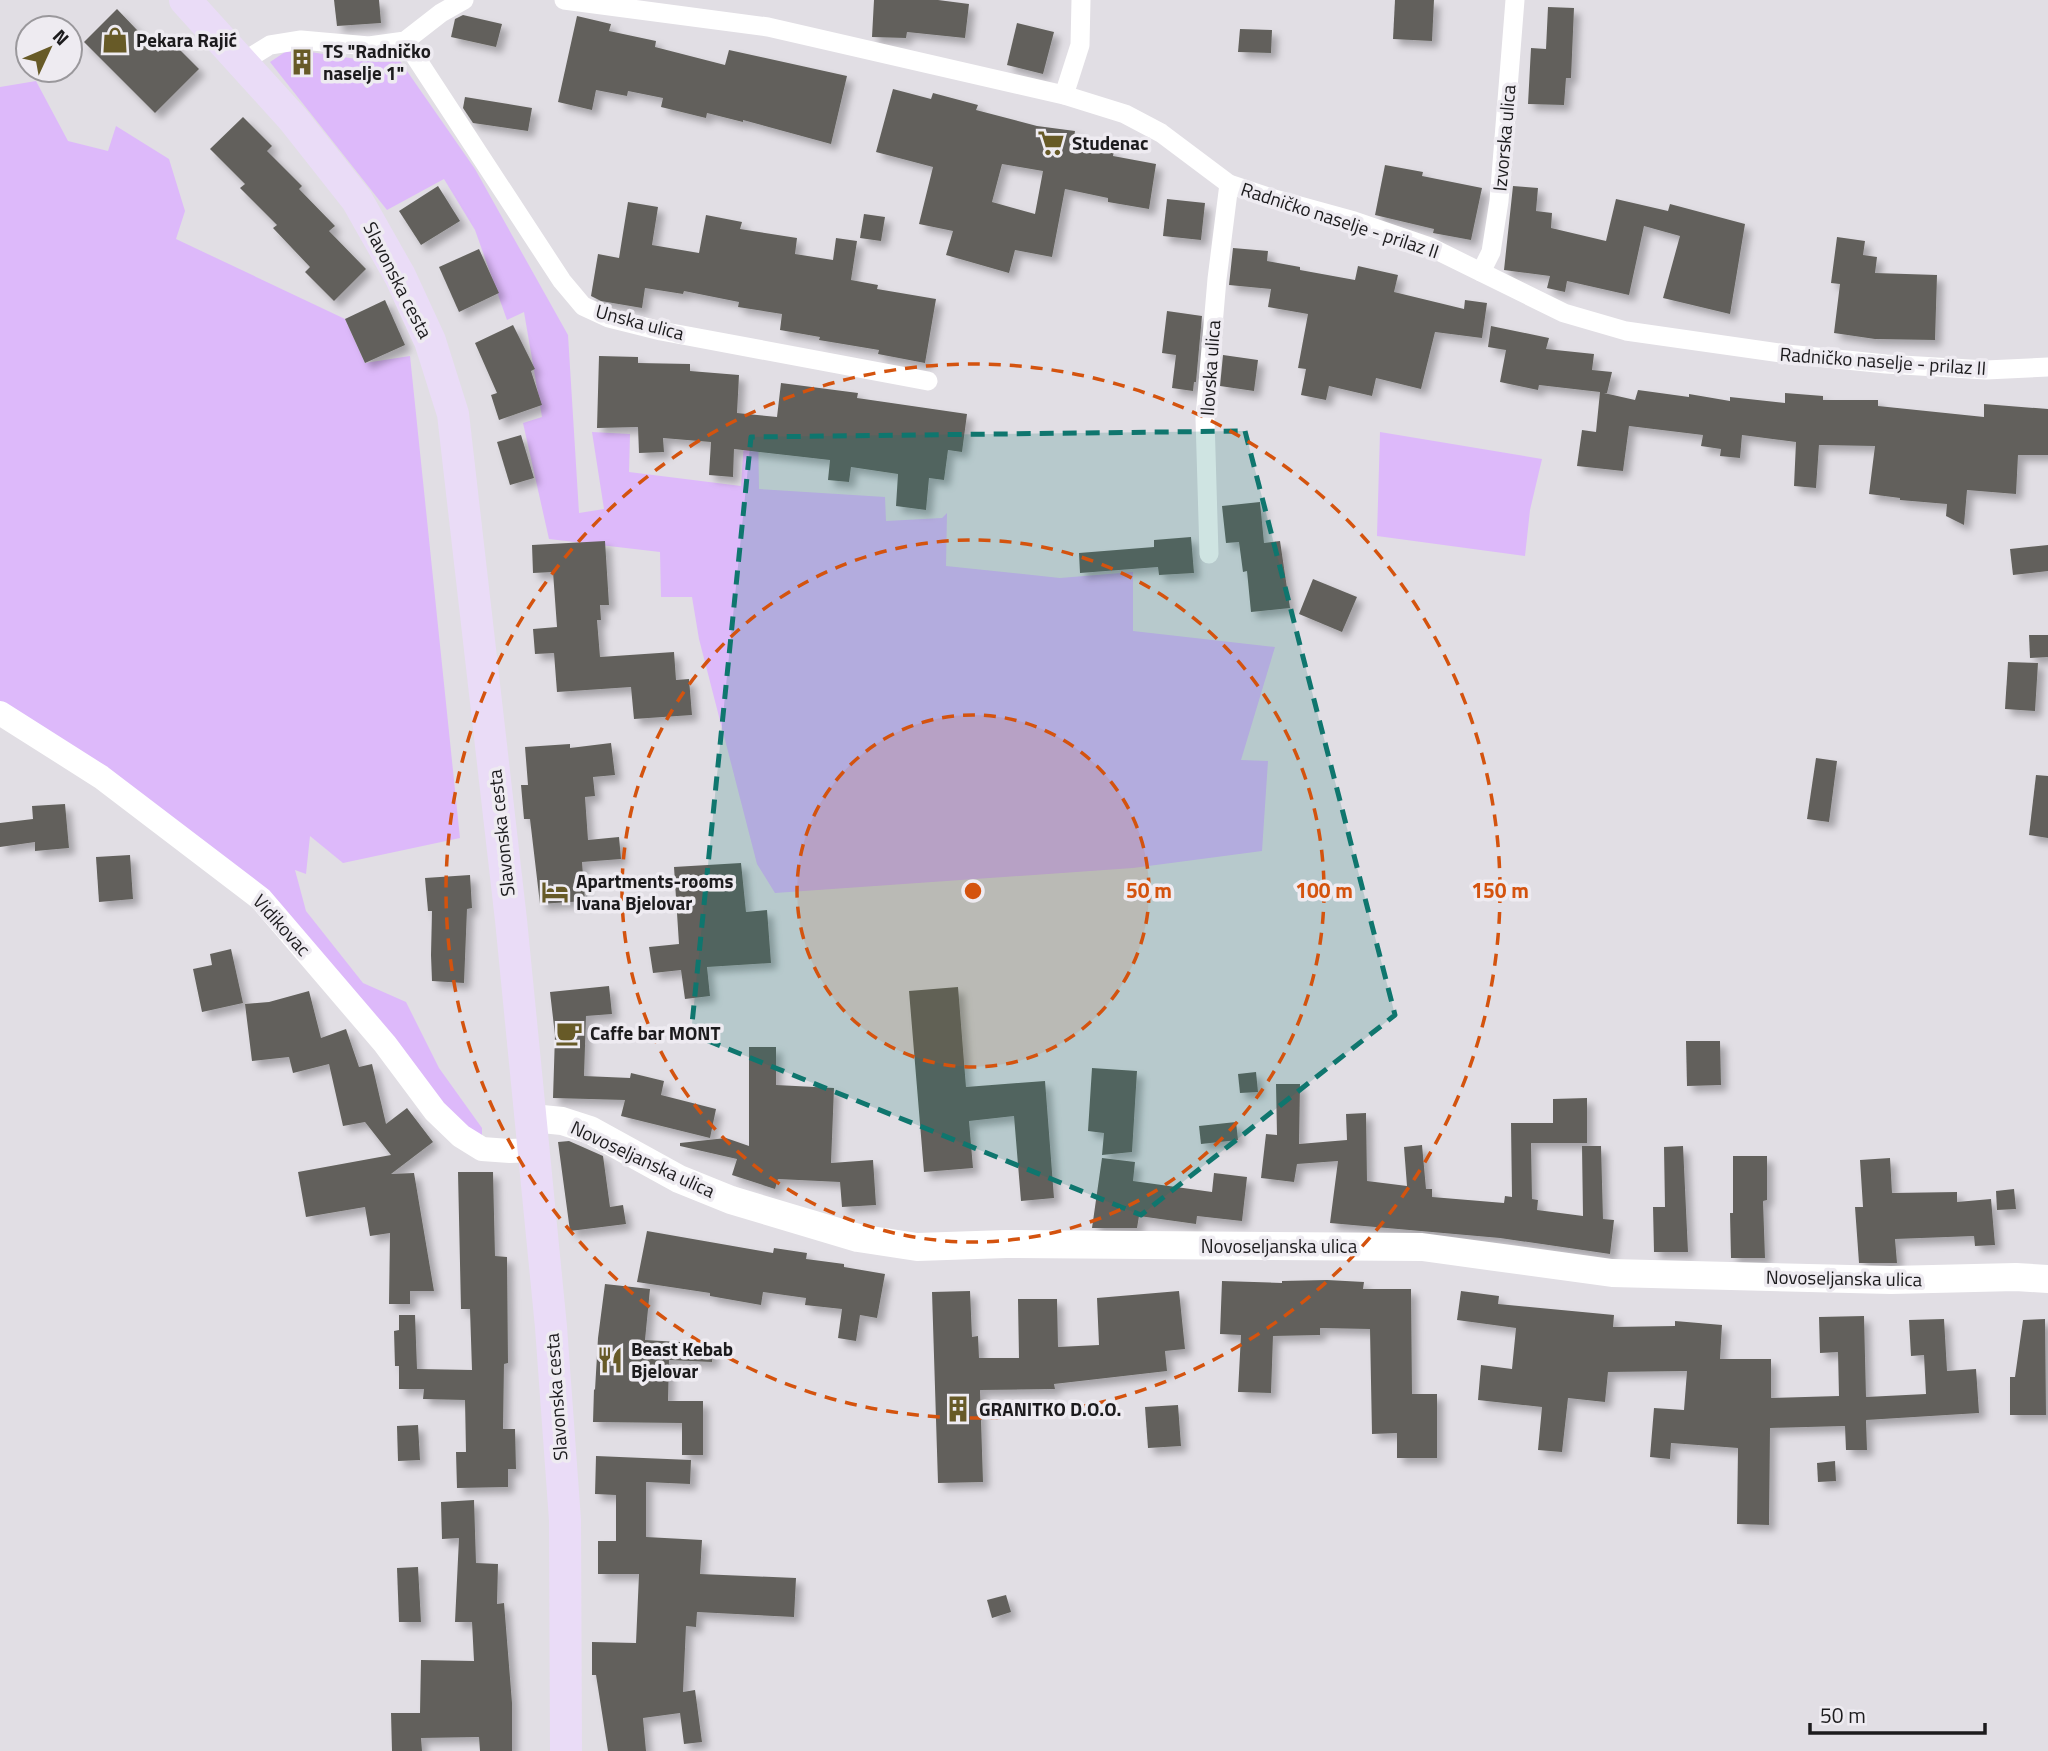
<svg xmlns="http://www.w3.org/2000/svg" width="2048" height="1751" font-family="'Titillium Web',sans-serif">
<defs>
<filter id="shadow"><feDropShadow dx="6" dy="6" stdDeviation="3.5" flood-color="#0004"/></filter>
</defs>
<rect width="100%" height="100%" fill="#e1dee4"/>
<g fill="#ddb9fa">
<path d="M297,50l79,12 24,-1 75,108 93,166 11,178 25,-4 -12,-77 38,2 -1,38 112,14 4,-59 13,-2 1,64 126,8 1,24 56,-3 5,-5 -1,53 114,12 73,-6v59l142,16 -34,113 27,1 -6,90 -129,17 -358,25 -18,-29 -58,-225 -7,-42h-31l-1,-45 -111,-13 -26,-116 19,-6 -18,-105 -17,8 -32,-90 -31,-51 -57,31 -117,-148 15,-10z"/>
<path d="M36,81l32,60 40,10 8,-25 53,33 16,52 -9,28 169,80 20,44 45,-7 50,482 -117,25 -33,-27 -4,38 -11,-4 11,41 57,72 43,19 33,66 43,60v21l-221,-250 -261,-186v-626z"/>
<path d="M1380,432l162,27 -12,51 -5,46 -148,-20z"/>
</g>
<g fill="#62615c" fill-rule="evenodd" filter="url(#shadow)">
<path d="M334,0h45l2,23 -44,3z"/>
<path d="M874,0h64l31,4 -4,34 -58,-6 -1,6 -34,-1z"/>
<path d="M1395,0h39l-2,41 -39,-2z"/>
<path d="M1548,7l26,1 -3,70h-5l-2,27 -36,-1 3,-56 15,1z"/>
<path d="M117,9l41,43 12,-12 29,29 -44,44 -71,-71z"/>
<path d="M463,15l39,9 -6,23 -45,-10 4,-18z"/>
<path d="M577,16l34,8 -2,7 47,10 -1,6 70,18 4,-15 118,26 -16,68 -88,-24v2l-36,-9 -1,5 -45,-11 2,-9 -35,-7 -1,5 -31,-6 -4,20 -34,-8z"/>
<path d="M1017,23l37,9 -11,42 -36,-9z"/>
<path d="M1240,29l32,1 -1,23 -33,-1z"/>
<path d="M893,89l38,10 2,-6 45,12 -2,5 61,16 38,5 -2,12 41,8 -1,5 43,8 -7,45 -41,-7v-4l-43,-9 -13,68 -37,-7 -6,23 -63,-18 7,-24 -34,-7 14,-57 -57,-15zM1002,164l41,7 -8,43 -43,-12z"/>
<path d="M465,97l67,11 -4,23 -55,-8 -10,-15z"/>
<path d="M243,117l29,29 -5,5 35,35 -3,3 36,37 -6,5 37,38 -32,32 -29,-29 5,-5 -37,-39 4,-3 -37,-37 5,-4 -35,-35z"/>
<path d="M1385,165l38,7 -1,4 60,12 -11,52 -38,-7 1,-4 -59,-14z"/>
<path d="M438,186l22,35 -39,24 -22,-34z"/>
<path d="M1513,186l25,2 -2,23 16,2 -1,15 55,13 10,-42 52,12 2,-7 75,20 -15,90 -67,-16 17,-62 -36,-10 -15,69 -62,-14 -2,11 -18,-4 3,-12 -46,-6z"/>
<path d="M1167,199l38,4 -4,37 -38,-4z"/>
<path d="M628,202l30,5 -6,38 47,8 7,-38 36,7 -2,7 57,9 -2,16 38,6 3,-22 21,3 -6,39 27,5 -1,4 59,10 -11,64 -47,-9 1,-4 -60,-10 1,-3 -40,-7 2,-16 -44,-7 1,-5 -55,-11 -1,3 -38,-6 -3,20 -41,-7 -10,-5 7,-42 21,4z"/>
<path d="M864,214l21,3 -4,24 -21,-3z"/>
<path d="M1837,237l28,4 -2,14 14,2 -2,16 62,2 -2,65 -60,-1 -41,-6 6,-49 -9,-1z"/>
<path d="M1233,248l35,3 -1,10 33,6v3l55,10 3,-14 40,9 -4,17 70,17 1,-9 22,3 -5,35 -47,-6 -14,57 -45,-11 -4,18 -43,-10 -3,14 -25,-5 5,-26 -8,-1 10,-54 -40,-7 3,-18 -42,-4z"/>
<path d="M479,249l20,44 -40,19 -20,-45z"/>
<path d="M385,300l20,45 -40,18 -20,-44z"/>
<path d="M1167,311l35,5 -6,66h-2l-1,9 -21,-3 4,-33 -14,-2z"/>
<path d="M513,325l22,44 -4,2 11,34 -43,15 -8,-25 6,-2 -22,-50z"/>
<path d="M1491,326l58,12 -3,11 48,5 -2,16 20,2 -5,21h-3l31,7 3,-10 51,7v-3l41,7v-4l55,6v-10l38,3v4h55v6l106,11v-13l64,5v46h-30l-2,39 -49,-4 -3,35 -18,-9 1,-12 -47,-4v-2l-31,-4 6,-48 -56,-1 -3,43 -22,-2 2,-44 -54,-7 -2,23 -20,-2 1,-7 -20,-3 2,-11 -74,-9 -6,45 -46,-5 5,-36 14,2 4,-40 -61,-7 -1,5 -38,-8 6,-32 -18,-3z"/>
<path d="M1223,355l35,5 -4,31 -34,-5z"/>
<path d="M599,356l39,1v6l52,1v7l49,4 -2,38 40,4 4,-34 77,10 -1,5 110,16 -5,38 -14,-2 -4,30 -15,-2 -3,32 -30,-4 2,-32 -47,-7 -2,15 -21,-2 2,-20 -96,-11 -1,28 -24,-2 2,-33 -48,-4 1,14 -25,1 -1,-26 -41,1z"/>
<path d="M521,435l13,43 -24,7 -13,-43z"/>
<path d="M1260,502l4,41 16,-2 10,67 -39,4 -4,-41 -4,1 -4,-30 -13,1 -4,-37z"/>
<path d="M1191,537l3,36 -35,2 -1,-8 -78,6 -1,-20 75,-6v-7z"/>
<path d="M605,541l4,64h-9l1,15h-4l3,37 74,-5 2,28 13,-1 3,36 -58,4 -3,-32 -74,5 -3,-39 -19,1 -2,-25 24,-2 -4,-55 -20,1 -1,-28z"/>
<path d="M2048,545v26l-35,4 -3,-26z"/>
<path d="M1313,579l44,18 -15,35 -43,-18z"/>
<path d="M2029,635h19v22l-18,1z"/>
<path d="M2008,662l30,1 -3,48 -30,-2z"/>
<path d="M611,743l4,32 -22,2 2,19 -10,1 3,43 31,-3 2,22 -39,3 3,39 -45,3 -10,-85h-6l-3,-34h7l-3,-38 45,-3v4z"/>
<path d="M1816,758l21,3 -8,61 -22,-3z"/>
<path d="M2036,775l12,1v62l-19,-3z"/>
<path d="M65,804l4,44 -34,3v-9l-35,5v-24l33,-4 -1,-13z"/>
<path d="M130,855l3,44 -34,3 -3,-45z"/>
<path d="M741,863l5,49 21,-2 4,53 -64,4 3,29 -25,3 -4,-29 -28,3 -4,-26 30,-3 -5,-77z"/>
<path d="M470,875l2,33 -5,1 -3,74 -32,-2 -1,-26 1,-44h-4l-3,-33z"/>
<path d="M231,949l12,54 -41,9 -9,-43 19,-4 -2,-11z"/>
<path d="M609,986l3,28 -26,2 -2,60 46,2 1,-5 33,8 -3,14 55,14 -6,29 -89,-22 4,-16 -72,-2 2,-63 -5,-43z"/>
<path d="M958,987l8,100 79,-6 9,117 -33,3 -7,-85 -45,5 4,47 -49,4 -15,-181z"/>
<path d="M309,991l12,47 25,-9 13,38 13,-3 14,60 21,-16 26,34 -42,32 23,-1 20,118h-24v13h-21l1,-71 -20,3 -5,-29 -59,10 -8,-45 93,-17 -26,-33 -22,4 -14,-62 -36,9 -4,-16 -37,4 -7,-57 24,-2z"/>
<path d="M1686,1041h34l1,44 -34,1z"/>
<path d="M749,1047h27v38l58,3 -3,75 42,-3 3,45 -34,2 -2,-25 -62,-3 -3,10 -43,-14 5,-16 -57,-13v-3l46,-5 23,8z"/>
<path d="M1092,1068l45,3 -5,81 -30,3 2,-22 -16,-2z"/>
<path d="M1256,1072l2,20 -18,1 -2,-19z"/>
<path d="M1276,1084h24l-1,60 48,-4 -1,-26 20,-1 1,68 40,5 -3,-39 18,-2 4,44h6v8l72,6 1,-7 7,1 -1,-74h42v-24l34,-1v45h-56l1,56 6,1 -1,10 46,6 -1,-70h19l2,73 11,1 -4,34 -110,-16 -170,-15 8,-62 -41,3 -3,18 -33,-4 5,-44 11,1z"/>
<path d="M1236,1122l2,18 -37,4 -2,-18z"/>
<path d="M569,1141l34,15 7,51 13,-2 3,19 -56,7 -12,-89z"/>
<path d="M1683,1146l5,106h-34l-1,-45h12l-1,-60z"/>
<path d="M1733,1156h34v44l-4,1 2,57h-34l-1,-45h3z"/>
<path d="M1102,1158l33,4 -2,19 79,11 2,-19 33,4 -5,44 -45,-5 -1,8 -57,-8 -2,12h-45z"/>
<path d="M1890,1158l2,35 65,-1v10l34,-3 4,46 -20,1 -1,-10 -79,3 2,24h-38l-4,-56h8l-3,-47z"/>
<path d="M458,1172h35l2,84 12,1 1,106 -4,1 -1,65h12l1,40h-8v18l-51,1 -1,-36h10l-1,-52 -42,-1 1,-10h-25v-23h-4l-1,-35 5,-1v-15h16l2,54 55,1 -2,-61h-9z"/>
<path d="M2014,1189l2,20 -19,1 -1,-19z"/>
<path d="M647,1231l126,22 1,-5 33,5 -1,6 38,5v3l41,7 -8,44 -17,-3 -4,26 -18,-3 4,-29 -37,-4 1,-7 -43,-6 -2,13 -51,-9v-3l-73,-11z"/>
<path d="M1327,1280l37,2 -1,7h48l1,105h25v64h-40v-25l-25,1 -2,-105 -50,-1v7l-47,1 -2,57 -33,-1 3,-57 -21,-1 2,-53 60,2v-2z"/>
<path d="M605,1284l45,5 -5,51 68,4 -1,18 -43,-2 -1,41h35v54h-21v-32l-89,-1 1,-33 1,1 3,-52z"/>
<path d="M970,1291l2,46 6,-1 1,22h40l-1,-59h39l1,48 41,-2 -2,-47 82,-7 6,58 -20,2 2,20 -113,13 1,5 -75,1 3,92 -45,1 -6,-191z"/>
<path d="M1461,1291l38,5 -1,8 116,11 -1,12 62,-1v-5l47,4 -2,34h51v39l68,-2 -1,-44 -18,1 -1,-36 45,-1 2,81 60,-3 -2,-39 -13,1 -2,-36 35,-1 3,52 29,-2 3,44 -113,7 1,30h-21l-1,-24 -75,2 -1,97 -32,-1 1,-76 -67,-5 -1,16 -20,-2 4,-49 30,2 3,-39 -79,1 -3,30 -37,-4 -6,54 -24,-2 4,-43 -64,-7 3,-35 31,4 4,-41 -59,-8z"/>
<path d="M2045,1319l1,96h-36v-38h5l8,-57z"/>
<path d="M1178,1405l3,41 -33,2 -3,-41z"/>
<path d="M418,1425l2,35 -22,1 -1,-35z"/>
<path d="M596,1456l95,4 -1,24 -44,-2v55l56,3 -2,34 96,4 -2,39 -97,-5 -1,15 -10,-1 -3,66 12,-2 7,52 -18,2 -4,-31 -37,5 3,33h-38l-12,-76h-4v-33l44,1 3,-69h-41v-33h18v-46l-21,-1z"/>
<path d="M1835,1461l1,20 -18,1 -1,-19z"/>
<path d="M474,1500l2,63 22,1 -1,40 7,-1 8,100v48h-32l-1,-14 -58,1 1,13h-30l-1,-38h29l1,-53 53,1 -2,-39h-17l4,-84 -17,1 -1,-37z"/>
<path d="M418,1567l3,55h-22l-2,-54z"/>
<path d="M1006,1595l5,17 -19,6 -5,-18z"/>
</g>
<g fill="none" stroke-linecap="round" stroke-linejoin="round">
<g stroke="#fff" stroke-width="19">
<path d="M564,0l204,27 296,68 61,19 36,19 68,51 45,15 80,22 76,26 134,66 62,18 161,23 99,10 100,6 62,-3"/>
<path d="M405,41l157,240 21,25 26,12 52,13 267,50"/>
<path d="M241,63l29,-18 31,-5 68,6 36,-5 36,-28 23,-13"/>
<path d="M1064,95l16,-50 1,-45"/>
<path d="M1481,272l10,-20 8,-51 16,-201"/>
<path d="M1209,554l-4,-136 12,-139 12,-95"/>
</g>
<path stroke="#fff" stroke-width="24" d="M0,713l101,64 160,122 124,145 50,67 26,25 21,13 28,2 25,-1"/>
<path stroke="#fff" stroke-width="28" d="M532,1118l30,3 28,9 89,49 52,21 127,38 59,9 89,-3 416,3 190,26 279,7 125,-3 32,2"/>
<path stroke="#eadcf7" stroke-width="32" d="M185,0l108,119 64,81 43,76 30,65 23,73 58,506 40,407 14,193 1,231"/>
</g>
<path fill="#0f766e" fill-opacity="0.2" stroke="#0f766e" stroke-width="5" stroke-dasharray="14 9" stroke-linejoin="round" d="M1245,431l150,584 -254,200 -450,-181 60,-597z"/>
<circle cx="973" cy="891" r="176" fill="#d4530e" fill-opacity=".12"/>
<g fill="none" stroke="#d4530e" stroke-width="3.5" stroke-dasharray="12 9">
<circle cx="973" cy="891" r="176"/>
<circle cx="973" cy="891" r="351"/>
<circle cx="973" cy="891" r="527"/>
</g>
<defs>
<g id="shop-bare" transform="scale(2.1)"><path d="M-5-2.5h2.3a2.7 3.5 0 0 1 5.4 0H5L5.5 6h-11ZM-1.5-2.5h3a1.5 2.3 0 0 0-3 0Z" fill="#675a27" stroke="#eeebf1" stroke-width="2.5" paint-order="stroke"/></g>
<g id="building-bare" transform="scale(2.1)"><path d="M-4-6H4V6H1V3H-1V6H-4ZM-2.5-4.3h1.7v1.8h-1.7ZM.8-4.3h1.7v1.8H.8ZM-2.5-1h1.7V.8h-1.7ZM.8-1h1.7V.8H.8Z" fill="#675a27" stroke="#eeebf1" stroke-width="2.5" paint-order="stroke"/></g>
<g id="supermarket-bare" transform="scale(2.1)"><path d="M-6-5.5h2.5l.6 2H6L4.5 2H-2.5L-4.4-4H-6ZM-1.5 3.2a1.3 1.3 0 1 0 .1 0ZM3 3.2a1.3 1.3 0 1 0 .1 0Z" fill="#675a27" stroke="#eeebf1" stroke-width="2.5" paint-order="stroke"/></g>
<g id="hotel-bare" transform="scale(2.1)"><path d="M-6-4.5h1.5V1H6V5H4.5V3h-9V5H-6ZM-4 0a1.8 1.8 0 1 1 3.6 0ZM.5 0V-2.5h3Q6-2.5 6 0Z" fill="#675a27" stroke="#eeebf1" stroke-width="2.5" paint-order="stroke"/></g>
<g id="cafe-bare" transform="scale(2.1)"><path d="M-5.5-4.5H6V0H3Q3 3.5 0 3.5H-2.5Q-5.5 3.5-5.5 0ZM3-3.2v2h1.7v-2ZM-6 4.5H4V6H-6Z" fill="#675a27" stroke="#eeebf1" stroke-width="2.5" paint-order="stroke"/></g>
<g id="restaurant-bare" transform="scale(2.1)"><path d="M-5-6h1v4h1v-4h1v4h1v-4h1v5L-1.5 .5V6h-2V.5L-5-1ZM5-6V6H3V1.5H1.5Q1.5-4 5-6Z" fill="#675a27" stroke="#eeebf1" stroke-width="2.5" paint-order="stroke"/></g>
</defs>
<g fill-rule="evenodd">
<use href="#shop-bare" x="115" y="40"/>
<use href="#building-bare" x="302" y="62"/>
<use href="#supermarket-bare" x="1051" y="143"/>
<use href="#hotel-bare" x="555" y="892"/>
<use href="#cafe-bare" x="569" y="1033"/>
<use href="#restaurant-bare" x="610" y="1360"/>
<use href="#building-bare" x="958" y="1409"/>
</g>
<g text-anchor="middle" stroke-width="7" stroke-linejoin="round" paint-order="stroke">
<g font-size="19" font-weight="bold" fill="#1c1b1d" stroke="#eeebf1" text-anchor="start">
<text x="136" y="47">Pekara Rajić</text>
<text x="323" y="58">TS "Radničko<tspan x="323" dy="22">naselje 1"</tspan></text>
<text x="1072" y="150">Studenac</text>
<text x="576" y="888">Apartments-rooms<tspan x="576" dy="22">Ivana Bjelovar</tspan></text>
<text x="590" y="1040">Caffe bar MONT</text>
<text x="631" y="1356">Beast Kebab<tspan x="631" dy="22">Bjelovar</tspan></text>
<text x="979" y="1416">GRANITKO D.O.O.</text>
</g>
<g font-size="19" fill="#1c1b1d" stroke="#eeebf1">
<text transform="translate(1504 138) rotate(-85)" y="7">Izvorska ulica</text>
<text transform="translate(1340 220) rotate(18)" y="7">Radničko naselje - prilaz II</text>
<text transform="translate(398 280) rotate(63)" y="7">Slavonska cesta</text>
<text transform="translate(640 322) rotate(15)" y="7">Unska ulica</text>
<text transform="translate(1883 361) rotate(4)" y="7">Radničko naselje - prilaz II</text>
<text transform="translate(1210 368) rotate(-86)" y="7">Ilovska ulica</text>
<text transform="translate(501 833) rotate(-96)" y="7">Slavonska cesta</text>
<text transform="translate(282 925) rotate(48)" y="7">Vidikovac</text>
<text transform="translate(643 1159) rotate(25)" y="7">Novoseljanska ulica</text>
<text x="1279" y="1253">Novoseljanska ulica</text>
<text transform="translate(1844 1278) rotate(1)" y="7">Novoseljanska ulica</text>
<text transform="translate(556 1397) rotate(-94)" y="7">Slavonska cesta</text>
</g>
</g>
<circle cx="973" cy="891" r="10" fill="#d4530e" stroke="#eeebf1" stroke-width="3.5"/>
<g font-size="21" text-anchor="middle" font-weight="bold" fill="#d4530e" stroke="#eeebf1" stroke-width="7" stroke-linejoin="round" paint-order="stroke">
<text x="1149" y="898">50 m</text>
<text x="1324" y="898">100 m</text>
<text x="1500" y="898">150 m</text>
</g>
<g transform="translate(49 49) rotate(46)"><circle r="33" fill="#eeebf1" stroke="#9a989c" stroke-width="2"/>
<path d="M0-5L12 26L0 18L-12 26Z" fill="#675a27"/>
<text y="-10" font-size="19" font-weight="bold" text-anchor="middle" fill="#1c1b1d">N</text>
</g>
<path d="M1810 1723v10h175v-10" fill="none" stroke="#1c1b1d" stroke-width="3.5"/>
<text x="1820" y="1723" font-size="21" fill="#1c1b1d" stroke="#eeebf1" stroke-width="5" paint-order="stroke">50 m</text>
</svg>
